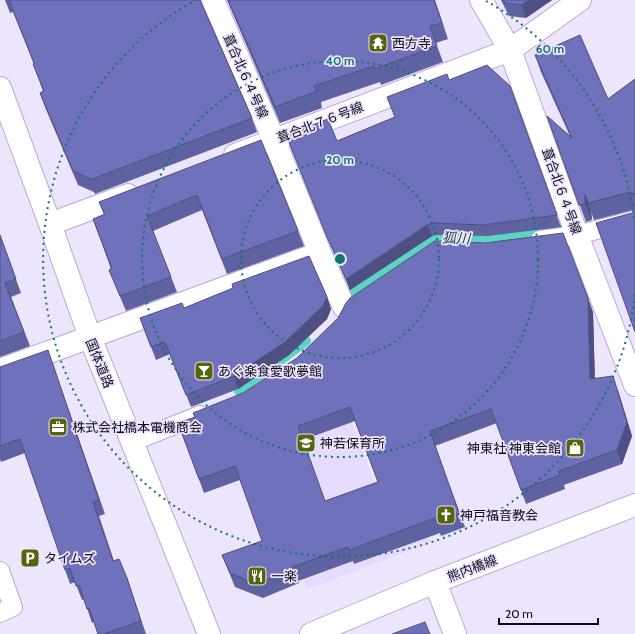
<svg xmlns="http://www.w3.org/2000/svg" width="635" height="634" font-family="Cabin,'Noto Sans JP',sans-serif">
<rect width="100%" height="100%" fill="#ede5fb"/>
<path fill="#e6dafe" d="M324,345l52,143 30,-11 24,66 -123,46 -67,-180z"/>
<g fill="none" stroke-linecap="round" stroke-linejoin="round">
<g stroke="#5dd4c1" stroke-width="10">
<path d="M348,294l88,-57 46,3 75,-12"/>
<path d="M239,391l67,-50"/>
</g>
<g stroke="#bba8db" stroke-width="20">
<g id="service">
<path d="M540,240l37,-5 58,-15"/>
<path d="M132,442l68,-27"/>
<path d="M0,571l13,36 -13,6"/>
</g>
</g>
<g stroke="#bba8db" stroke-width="24">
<g id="minor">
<path d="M213,0l61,140 46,113 24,54"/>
<path d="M481,0l29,50 67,185 58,150"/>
<path d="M235,155l275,-105 70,-50"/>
<path d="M50,224l78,-29"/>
<path d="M0,370l320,-117"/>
<path d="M435,582l20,52"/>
</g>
</g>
<g stroke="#bba8db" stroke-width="24">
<g id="tertiary">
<path d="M0,88l50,136 40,113 119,297"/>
<path d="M311,634l124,-52 200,-77"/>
</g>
</g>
<use href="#service" stroke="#fff" stroke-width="18"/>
<use href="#minor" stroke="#fff" stroke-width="22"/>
<use href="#tertiary" stroke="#fff" stroke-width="22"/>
</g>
<g fill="#5f62a1" fill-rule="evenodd">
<path d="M5,0h195l52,118 5,14 -162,62 -1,-2 -16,-7 -33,-78 -5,-14 3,-2 -10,-27h1l-21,-52 -3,1z"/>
<path d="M227,0h208l13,39 -12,4 7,19 -62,23 -1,-3 -59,20 1,6 -42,15z"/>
<path d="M501,0h51l-26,18 -17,-2z"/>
<path d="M535,55l73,44 27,-20v131h-2l-39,10 -3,-9 1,9 -6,2 -39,-106 23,20 -29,-64z"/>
<path d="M449,80l61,6 51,141 -73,9 -51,-1 -5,1 -82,54 -18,-42 -46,-113 51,6 58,-24 -8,-20z"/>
<path d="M261,140l37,91 6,15 -77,28 -25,-64 -49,21 24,61 -51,19 -17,-41 2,-1 -18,-50 11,-4 -5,-13z"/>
<path d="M0,235l21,58 -10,4 19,49 -30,11z"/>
<path d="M327,297l4,12 -4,10 -38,36 -51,34 -47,18 -21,-53 -14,6 -16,-42 44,-10z"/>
<path d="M593,312l2,66 23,12 14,46 -10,28 -58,21 1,4 -39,15 -29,-81 -62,23 30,81 -24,9 -1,-3 -86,31 -1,-3 -55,20 1,2 -36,15 -28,-11 -13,-32 40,-14 -22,-61 -36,13 -26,-70zM355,421l23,61 -53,19 -22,-61z"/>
<path d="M53,365l52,149 -6,2 15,45 13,17 19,56h-48l-4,-12 -2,1 -8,-24 -2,1 -7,-18 -5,2 -45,-131 -24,9 -1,-3v-92z"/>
</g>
<g fill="#4e5083">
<path d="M529,0h23l-26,18 -5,-13z"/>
<path d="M585,194l6,17 1,9 -7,-16z"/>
<path d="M427,225l5,11 -82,54 -4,-11z"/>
<path d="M327,297l4,12 -4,10 -38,36 -51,34 -4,-13z"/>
<path d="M588,298l5,14 2,81 -5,-14z"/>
<path d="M613,376l19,60 -10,28 -5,-14z"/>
</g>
<g fill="#6f72bb" stroke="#4e5083" fill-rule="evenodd">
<path d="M9,0h191l52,118 -162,62 -1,-2 -16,-7 -33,-78 4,-2 -11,-27 1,-1z"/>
<path d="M228,0h206l8,23 -12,3 7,20 -62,23 -1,-3 -60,20 3,5 -42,16z"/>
<path d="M503,0h26l-8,5 -16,-2z"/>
<path d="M580,35l28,64 27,-20v116l-3,-2h-5l-39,10 -3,-9v10l-6,1 -32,-89 25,22 -37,-83z"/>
<path d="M487,65l23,21 47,129 -73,10 -51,-2 -6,2 -81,54 -19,-42 -41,-102 42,-16 9,22 58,-24 -8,-20 60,-23 2,6z"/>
<path d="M261,140l37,91 -76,28 -25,-64 -50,21 24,61 -51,19 -11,-26 3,-2 -19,-49 12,-5 -6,-12z"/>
<path d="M635,211v121l-39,-109 36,-10z"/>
<path d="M563,233l25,65 2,81 23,-3 14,46 -10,28 -58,21 1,4 -39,15 -30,-81 -61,22 29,82 -23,9 -1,-4 -86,32 -1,-3 -56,20 1,2 -36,15 -27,-11 -8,-18 40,-14 -27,-75 -36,13 -21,-56 17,-6 -2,-4 50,-20 54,-35 41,-40 8,-15 4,-5 85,-57 50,2zM350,407l28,75 -53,19 -27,-75z"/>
<path d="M0,235l16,44 -11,4 19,49 -24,9z"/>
<path d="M309,256l18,41 -4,9 -38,36 -51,34 -48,19 -21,-53 -14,5 -11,-29 42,-15 2,5 49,-20 -1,-4z"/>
<path d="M48,350l51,150 -6,2 20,59 6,-2 8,19 14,43 -37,13h-6l-9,-26 -2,1 -8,-24 -3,1 -6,-18 -5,2 -45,-131 -20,7v-79z"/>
<path d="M425,622l5,12h-38z"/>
</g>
<g fill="none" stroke="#0f766e" stroke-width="2" stroke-dasharray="2 4">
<circle cx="340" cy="259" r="99"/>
<circle cx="340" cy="259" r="198"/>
<path d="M635 295A297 297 0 1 1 194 1M486 1A297 297 0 0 1 635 223"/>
</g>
<defs>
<g id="temple-square" transform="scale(1)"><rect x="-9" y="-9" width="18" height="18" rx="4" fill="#54650e" stroke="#ede5fb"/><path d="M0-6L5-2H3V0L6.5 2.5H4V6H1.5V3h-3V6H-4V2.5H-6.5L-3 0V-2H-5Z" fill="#fff"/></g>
<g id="bar-square" transform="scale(1)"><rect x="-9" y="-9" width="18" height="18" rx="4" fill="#54650e" stroke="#ede5fb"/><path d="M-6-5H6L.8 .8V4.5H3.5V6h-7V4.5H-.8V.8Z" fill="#fff"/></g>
<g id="office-square" transform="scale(1)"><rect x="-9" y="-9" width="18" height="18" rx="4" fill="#54650e" stroke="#ede5fb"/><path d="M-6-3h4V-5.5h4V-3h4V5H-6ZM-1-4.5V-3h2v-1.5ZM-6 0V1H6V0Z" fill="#fff"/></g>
<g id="school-square" transform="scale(1)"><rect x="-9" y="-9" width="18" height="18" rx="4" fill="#54650e" stroke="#ede5fb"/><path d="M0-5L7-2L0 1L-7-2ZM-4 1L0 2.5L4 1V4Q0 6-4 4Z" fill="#fff"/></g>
<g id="shop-square" transform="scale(1)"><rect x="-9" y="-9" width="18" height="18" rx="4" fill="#54650e" stroke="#ede5fb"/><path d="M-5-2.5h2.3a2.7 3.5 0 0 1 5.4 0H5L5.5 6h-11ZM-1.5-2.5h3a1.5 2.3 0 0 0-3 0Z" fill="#fff"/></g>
<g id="church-square" transform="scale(1)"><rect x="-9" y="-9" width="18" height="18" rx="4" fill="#54650e" stroke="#ede5fb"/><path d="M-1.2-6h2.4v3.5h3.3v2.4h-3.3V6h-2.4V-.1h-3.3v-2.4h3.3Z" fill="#fff"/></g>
<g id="parking-square" transform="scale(1)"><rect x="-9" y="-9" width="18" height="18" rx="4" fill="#54650e" stroke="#ede5fb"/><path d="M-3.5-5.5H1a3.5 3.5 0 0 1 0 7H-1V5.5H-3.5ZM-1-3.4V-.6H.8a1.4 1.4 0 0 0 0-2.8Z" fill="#fff"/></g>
<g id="restaurant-square" transform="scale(1)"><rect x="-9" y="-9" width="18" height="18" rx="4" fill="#54650e" stroke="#ede5fb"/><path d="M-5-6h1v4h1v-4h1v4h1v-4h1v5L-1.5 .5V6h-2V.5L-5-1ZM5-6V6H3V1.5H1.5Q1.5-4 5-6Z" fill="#fff"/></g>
</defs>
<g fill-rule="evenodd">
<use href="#temple-square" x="378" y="43"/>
<use href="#bar-square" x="204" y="371"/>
<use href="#office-square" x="58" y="427"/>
<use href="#school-square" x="306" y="443"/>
<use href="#shop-square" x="575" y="448"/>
<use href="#church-square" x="446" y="515"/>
<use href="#parking-square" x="30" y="558"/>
<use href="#restaurant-square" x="257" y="576"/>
</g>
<g text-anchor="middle" stroke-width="3.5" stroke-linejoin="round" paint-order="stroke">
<g font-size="13" fill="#0e0719" stroke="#ede5fb" text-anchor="start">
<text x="392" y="48">西方寺</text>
<text x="218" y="376">あぐ楽食愛歌夢館</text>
<text x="72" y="432">株式会社橋本電機商会</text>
<text x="320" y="448">神若保育所</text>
<text x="561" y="453" text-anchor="end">神東社 神東会館</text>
<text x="460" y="520">神戸福音教会</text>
<text x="44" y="563">タイムズ</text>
<text x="271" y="581">一楽</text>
</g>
<g font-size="13" fill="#0e0719" stroke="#ede5fb">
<text transform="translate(246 76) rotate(66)" y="5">葺合北６４号線</text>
<text transform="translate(320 122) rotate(-21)" y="5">葺合北７６号線</text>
<text transform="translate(562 191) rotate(70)" y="5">葺合北６４号線</text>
<text transform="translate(100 363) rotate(68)" y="5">国体道路</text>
<text transform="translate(472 568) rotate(-21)" y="5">熊内橋線</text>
</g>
<g font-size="14" font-style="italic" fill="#0f453d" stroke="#ede5fb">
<text transform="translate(456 238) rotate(3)" y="5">狐川</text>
</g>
</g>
<circle cx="340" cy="259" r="6" fill="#0f766e" stroke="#ede5fb" stroke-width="2"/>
<g font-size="12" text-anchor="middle" font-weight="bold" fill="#0f766e" stroke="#ede5fb" stroke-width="3.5" stroke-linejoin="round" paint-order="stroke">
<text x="550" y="53">60 m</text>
<text x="340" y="65">40 m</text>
<text x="340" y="164">20 m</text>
</g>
<path d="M499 618v6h99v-6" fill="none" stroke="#0e0719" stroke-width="2"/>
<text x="505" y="618" font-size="12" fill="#0e0719" stroke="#ede5fb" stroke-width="3" paint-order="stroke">20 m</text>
</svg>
